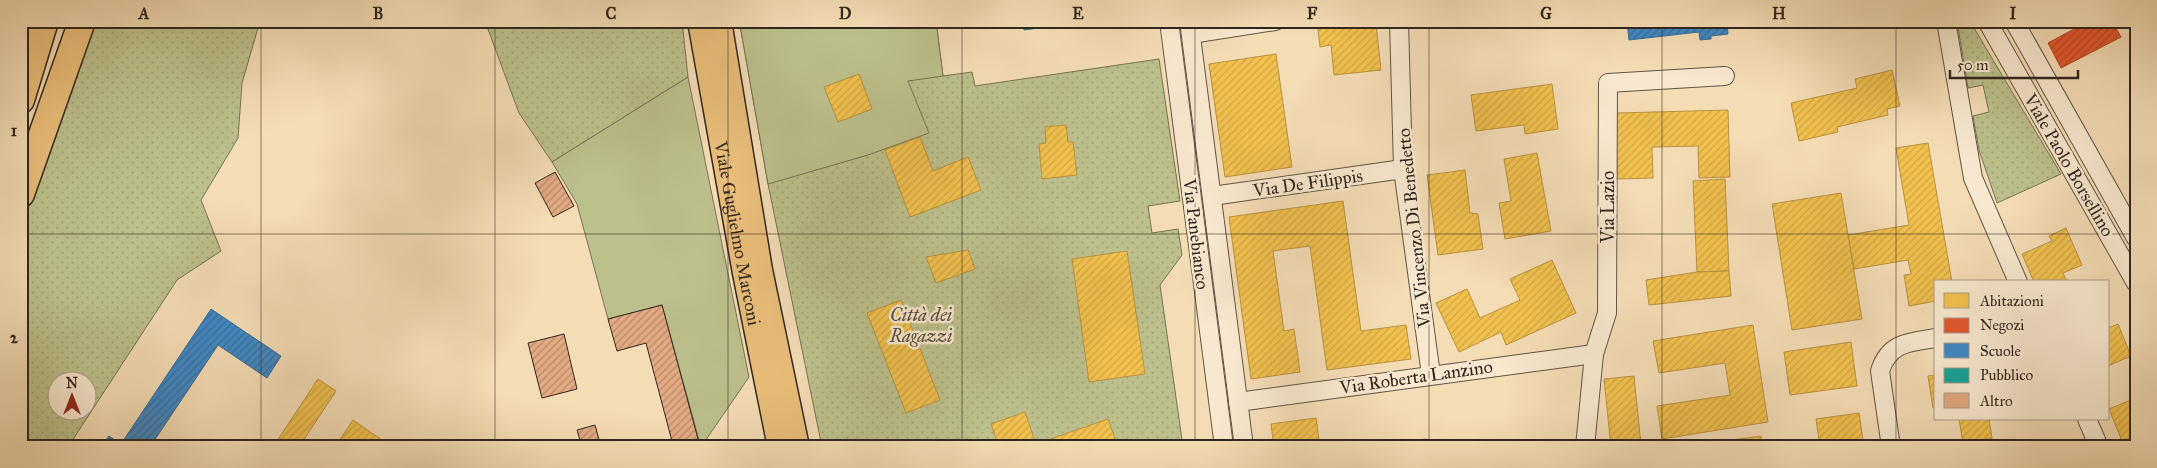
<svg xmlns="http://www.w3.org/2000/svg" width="2157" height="468" font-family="'IM FELL Great Primer',serif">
<defs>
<pattern id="grass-dots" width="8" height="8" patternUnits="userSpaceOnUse" patternTransform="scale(1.25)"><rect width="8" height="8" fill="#bcc08c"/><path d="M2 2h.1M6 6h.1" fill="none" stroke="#a2a578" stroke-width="1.8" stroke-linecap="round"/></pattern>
<pattern id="homes-hatch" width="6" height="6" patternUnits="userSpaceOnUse" patternTransform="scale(1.25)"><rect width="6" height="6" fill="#f2c14e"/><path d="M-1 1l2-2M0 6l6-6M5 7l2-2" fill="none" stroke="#d0a644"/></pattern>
<pattern id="shops-hatch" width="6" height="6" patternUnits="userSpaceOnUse" patternTransform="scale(1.25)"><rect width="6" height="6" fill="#e4572e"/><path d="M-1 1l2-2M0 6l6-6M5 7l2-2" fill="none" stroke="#b94827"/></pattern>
<pattern id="schools-hatch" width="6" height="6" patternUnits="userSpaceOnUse" patternTransform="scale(1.25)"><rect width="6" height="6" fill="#3f88c5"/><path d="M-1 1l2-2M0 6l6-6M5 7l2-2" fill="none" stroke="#356f9f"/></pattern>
<pattern id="public-hatch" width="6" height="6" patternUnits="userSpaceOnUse" patternTransform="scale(1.25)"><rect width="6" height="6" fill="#17a398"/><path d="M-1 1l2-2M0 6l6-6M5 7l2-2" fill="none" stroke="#15857b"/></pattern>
<pattern id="building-hatch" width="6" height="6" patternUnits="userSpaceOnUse" patternTransform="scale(1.25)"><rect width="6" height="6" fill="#e3aa83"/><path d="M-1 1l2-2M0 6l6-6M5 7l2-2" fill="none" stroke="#b88a6b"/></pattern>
</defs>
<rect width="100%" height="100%" fill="#f4dcb5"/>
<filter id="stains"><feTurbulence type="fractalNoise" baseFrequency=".004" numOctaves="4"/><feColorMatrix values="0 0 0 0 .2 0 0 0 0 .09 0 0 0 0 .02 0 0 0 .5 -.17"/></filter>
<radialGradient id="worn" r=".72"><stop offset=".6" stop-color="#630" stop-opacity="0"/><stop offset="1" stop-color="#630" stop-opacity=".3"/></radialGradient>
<g fill="url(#grass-dots)" stroke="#767355" fill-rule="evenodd">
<path d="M93,21h167l-18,62 -4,55 -37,62 20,51 -44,29 -109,167h-47v-219l60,-163zM58,380h30v30h-30z"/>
<path d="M485,21h197l6,56 -136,85 -33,-49z"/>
<path d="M769,21h167l7,55 29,-4 3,14 184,-27 21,142 -32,5 4,27 26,-4 4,26 -22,30 23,162h-361l-54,-263 -28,-159z"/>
<path d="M1963,21l8,2 90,151 -64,29 -18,-53 -6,-34 16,-4 -6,-27 -15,3 -10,-61z"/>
</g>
<g fill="#bcc08c" stroke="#767355">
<path d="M769,21h167l7,55 -35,5 21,52 -61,22 -100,29 -28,-159z"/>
<path d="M688,77l61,300 -48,70 -39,-142 -54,14 -31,-115 -25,-42z"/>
</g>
<g fill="url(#homes-hatch)" stroke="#b89240">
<path d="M1376,24l5,46 -47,5 -3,-30 -11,2 -2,-18z"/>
<path d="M1276,54l16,113 -67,10 -16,-113z"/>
<path d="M1892,70l8,36 -13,3 1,6 -51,12 1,5 -39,9 -8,-38 66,-15 -2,-9z"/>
<path d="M859,74l13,35 -34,13 -14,-35z"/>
<path d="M1552,84l6,45 -33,5 -1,-9 -48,6 -5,-36z"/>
<path d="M1728,110l2,67 -31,1 -1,-32 -46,1 1,31 -36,1 -1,-66z"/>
<path d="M1066,125l2,17h5l4,33 -35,4 -3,-35 7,-1 -1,-16z"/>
<path d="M920,137l13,34 35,-14 13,33 -71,27 -25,-67z"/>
<path d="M1928,143l24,139h-16v19l-27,5 -5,-31 7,-1 -3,-14 -54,9 -6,-34 61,-10 -13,-77z"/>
<path d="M1537,153l14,78 -46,8 -6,-36 12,-2 -7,-42z"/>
<path d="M1465,170l5,43 8,1 5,35 -45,6 -11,-80z"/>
<path d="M1725,179l4,92 -32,1 -4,-91z"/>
<path d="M1841,193l21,126 -70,11 -20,-126z"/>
<path d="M1343,201l18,130 45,-6 5,34 -84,11 -17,-124 -37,5 11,80 10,-2 6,43 -49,7 -22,-162z"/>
<path d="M2066,228l16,37 -19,8 4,9h-33l-12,-28 30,-13 -3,-5z"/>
<path d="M968,250l7,19 -39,14 -10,-26z"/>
<path d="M1127,251l18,123 -56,8 -17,-123z"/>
<path d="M1552,260l24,53 -70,32 -5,-13 -42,20 -23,-49 31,-14 13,29 40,-18 -10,-21z"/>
<path d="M1729,271l2,25 -82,9 -3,-25 51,-8z"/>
<path d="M901,300l39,100 -34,13 -39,-100z"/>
<path d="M2118,324l13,32 -23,10v-38z"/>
<path d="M1753,325l15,97 -106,17 -5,-33 73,-11 -5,-32 -66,10 -6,-32z"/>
<path d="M1851,342l6,44 -67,9 -6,-43z"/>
<path d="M1936,375v33h-3l-5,-32z"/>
<path d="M1634,376l7,69 -30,2 -7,-68z"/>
<path d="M318,379l18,12 -37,56h-13l-9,-6z"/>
<path d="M2136,398v49h-4l-2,-5 -7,2 -14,-35z"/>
<path d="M1025,412l11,32 72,-25 10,28h-119l-8,-23z"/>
<path d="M1859,413l5,34h-44l-4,-28z"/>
<path d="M1316,418l4,29h-46l-3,-23z"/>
<path d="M1959,419h30l3,19 -29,5z"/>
<path d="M353,420l39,27h-57z"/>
<path d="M1761,436l2,11h-31l-1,-7z"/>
<path d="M1992,438l1,9h-29l-1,-4z"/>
<path d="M1705,443v4h-27z"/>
</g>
<g fill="url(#shops-hatch)" stroke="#ae4829">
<path d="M2089,21h23l9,16 -60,31 -13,-25z"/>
<path d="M1426,439l1,8h-57z"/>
</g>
<g fill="url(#schools-hatch)" stroke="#3a6b93">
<path d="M1627,21h100l1,13 -17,2v3l-11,1 -1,-8 -70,8z"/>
<path d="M211,309l70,47 -14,22 -49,-33 -68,102h-49l8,-11 12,8z"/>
</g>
<path fill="url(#public-hatch)" stroke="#1e7e73" d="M1023,21h66l-65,9z"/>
<g fill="url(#building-hatch)" stroke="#30261e">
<path d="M555,172l19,34 -21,11 -18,-34z"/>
<path d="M662,305l36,134 -25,6 -27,-102 -29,8 -9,-32z"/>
<path d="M564,334l13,55 -35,9 -14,-55z"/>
<path d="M595,425l6,22h-19l-5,-17z"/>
</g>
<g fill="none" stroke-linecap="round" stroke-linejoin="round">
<g stroke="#615444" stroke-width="20">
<g id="minor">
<path d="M1169,21l55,426"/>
<path d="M1189,21l55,426"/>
<path d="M1399,21l4,148 28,206"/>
<path d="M1946,21l27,157 45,104"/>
<path d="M1987,21l149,262"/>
<path d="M2014,21l122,217"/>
<path d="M1191,34l84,-13"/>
<path d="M1212,196l191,-27"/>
<path d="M1238,402l356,-48"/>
<path d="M2087,419l12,28"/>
<path d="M1585,447l9,-93 13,-41 1,-230 117,-7"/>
<path d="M1891,447l-11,-76c9,-29 30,-29 56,-33"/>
</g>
</g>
<g stroke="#30261e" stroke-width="25">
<g id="major">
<path id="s1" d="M699,21l45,252 35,174"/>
<path d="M720,21l41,249 37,177"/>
</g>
</g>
<g stroke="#30261e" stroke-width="29">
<g id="highway">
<path d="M21,100l24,-79"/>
<path d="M21,194l61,-173"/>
</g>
</g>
<use href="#minor" stroke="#f8e8cf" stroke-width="18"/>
<use href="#major" stroke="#eabe7a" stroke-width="22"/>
<use href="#highway" stroke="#eabe7a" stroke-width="26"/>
</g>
<path fill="none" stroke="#30261e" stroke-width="1" stroke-opacity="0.55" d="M261,21v426M495,21v426M728,21v426M962,21v426M1195,21v426M1429,21v426M1662,21v426M1896,21v426M21,234h2115"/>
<g text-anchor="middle" stroke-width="5" stroke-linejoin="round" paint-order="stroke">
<g font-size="18" fill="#30261e" stroke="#f8e8cf">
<text transform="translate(2069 165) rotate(60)" y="6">Viale Paolo Borsellino</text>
<text transform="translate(1308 183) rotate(-8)" y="6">Via De Filippis</text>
<text transform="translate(1608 207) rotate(-90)" y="6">Via Lazio</text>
<text transform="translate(1414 228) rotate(-96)" y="6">Via Vincenzo Di Benedetto</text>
<text dy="6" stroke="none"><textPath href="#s1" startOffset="216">Viale Guglielmo Marconi</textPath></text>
<text transform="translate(1196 234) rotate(83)" y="6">Via Panebianco</text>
<text transform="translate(1416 377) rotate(-8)" y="6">Via Roberta Lanzino</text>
</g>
<g font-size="18" font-style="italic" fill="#534c3a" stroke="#f8e8cf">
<text x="921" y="321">Città dei<tspan x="921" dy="21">Ragazzi</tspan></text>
</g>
</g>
<rect width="2157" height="468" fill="none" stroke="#f4dcb5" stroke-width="55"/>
<rect x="1934" y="280" width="175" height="140" fill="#f8e8cf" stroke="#a89a88"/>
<rect x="1944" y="293" width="25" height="15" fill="#f2c14e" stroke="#a89a88"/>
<text x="1980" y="306" font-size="15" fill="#30261e">Abitazioni</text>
<rect x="1944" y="318" width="25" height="15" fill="#e4572e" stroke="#a89a88"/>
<text x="1980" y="330" font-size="15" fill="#30261e">Negozi</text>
<rect x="1944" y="343" width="25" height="15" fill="#3f88c5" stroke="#a89a88"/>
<text x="1980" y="356" font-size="15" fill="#30261e">Scuole</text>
<rect x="1944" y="368" width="25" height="15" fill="#17a398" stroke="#a89a88"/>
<text x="1980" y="380" font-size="15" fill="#30261e">Pubblico</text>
<rect x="1944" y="393" width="25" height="15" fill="#e3aa83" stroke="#a89a88"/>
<text x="1980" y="406" font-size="15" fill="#30261e">Altro</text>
<g transform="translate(72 396)"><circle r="24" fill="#f8e8cf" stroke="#a89a88"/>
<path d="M0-4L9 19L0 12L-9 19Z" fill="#8f2418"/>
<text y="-8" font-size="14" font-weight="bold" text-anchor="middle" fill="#30261e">N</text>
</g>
<path d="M1950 70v8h128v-8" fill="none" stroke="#30261e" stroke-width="2.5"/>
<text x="1957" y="70" font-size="15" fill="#30261e" stroke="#f8e8cf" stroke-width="4" paint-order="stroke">50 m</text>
<rect x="28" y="28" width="2102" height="412" fill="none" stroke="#30261e" stroke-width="2"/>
<g font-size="16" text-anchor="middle" font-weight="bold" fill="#30261e">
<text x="144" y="19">A</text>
<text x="378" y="19">B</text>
<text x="611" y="19">C</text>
<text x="845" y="19">D</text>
<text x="1078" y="19">E</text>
<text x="1312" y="19">F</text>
<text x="1546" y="19">G</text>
<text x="1779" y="19">H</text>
<text x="2013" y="19">I</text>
<text x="14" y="136">1</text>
<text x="14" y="343">2</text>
</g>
<rect width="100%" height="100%" filter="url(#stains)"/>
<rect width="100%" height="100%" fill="url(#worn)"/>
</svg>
